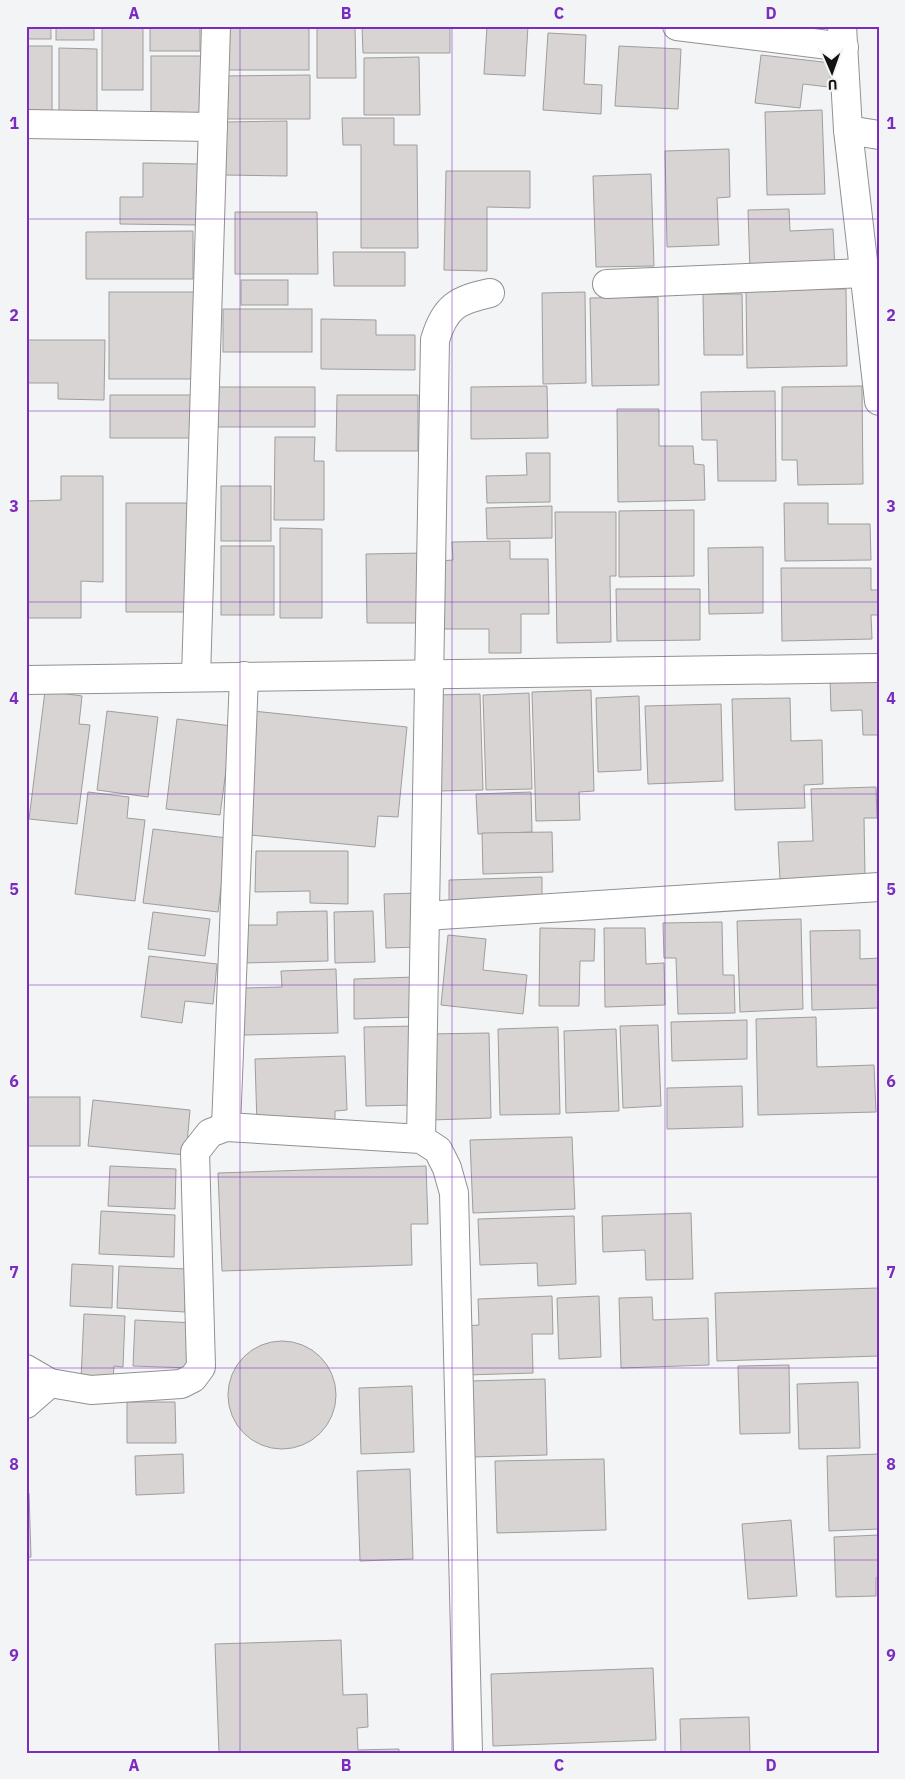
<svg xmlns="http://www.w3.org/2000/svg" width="905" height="1779" font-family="'IBM Plex Sans',sans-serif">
<rect width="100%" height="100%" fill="#f3f4f6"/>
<g fill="#d7d4d3" stroke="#a09d9c">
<rect x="26" y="26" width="25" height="13"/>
<rect x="56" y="26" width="38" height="14"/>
<rect x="102" y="26" width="41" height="64"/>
<rect x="150" y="26" width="50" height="25"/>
<rect x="223" y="26" width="86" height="44"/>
<path d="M317,26h38l1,52h-39z"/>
<path d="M362,26h88v27h-87z"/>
<path d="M487,26h41l-3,50 -41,-2z"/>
<path d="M548,33l38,2 -2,49 18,1 -1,29 -58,-4z"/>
<rect x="26" y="46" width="26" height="67"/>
<path d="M619,46l62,3 -3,60 -63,-3z"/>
<path d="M59,48l38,1v69l-38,-1z"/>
<path d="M761,55l71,8 -3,24 -26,-3 -3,24 -45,-5z"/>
<rect x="151" y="56" width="50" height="62"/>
<path d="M419,57l1,58h-56v-57z"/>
<path d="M310,75v44h-87v-43z"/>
<path d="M822,110l3,84 -58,1 -2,-83z"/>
<path d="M342,118h52v27h23l1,103h-57v-103h-18z"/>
<path d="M287,121v55l-63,-1v-53z"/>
<path d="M729,149l1,48 -13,1 2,47 -52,2 -2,-96z"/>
<path d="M143,163l56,1 1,61 -80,-1v-27h23z"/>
<path d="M446,171h84v37l-43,-1v64l-43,-1z"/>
<path d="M651,174l3,92 -58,1 -3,-91z"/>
<path d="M789,209l1,22 43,-2 2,40 -85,2 -2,-61z"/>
<path d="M235,212h82l1,62h-83z"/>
<path d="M193,231v48h-107v-47z"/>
<path d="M333,252h72v34h-71z"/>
<rect x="241" y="280" width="47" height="25"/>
<path d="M846,289l1,77 -100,2 -1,-78z"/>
<rect x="109" y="292" width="88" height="87"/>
<path d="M585,292l1,91 -43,1 -1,-91z"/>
<path d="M703,294h39l1,61h-39z"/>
<path d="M658,297l1,88 -67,1 -2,-88z"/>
<rect x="223" y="309" width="89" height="43"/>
<path d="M321,319l55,1v15h39v35l-94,-1z"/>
<path d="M26,340h79l-1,60 -46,-1v-16h-32z"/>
<path d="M547,386l1,52 -77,1v-52z"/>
<path d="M862,386l1,98 -65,1 -1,-25h-15v-73z"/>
<path d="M219,387h96v40h-97z"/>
<path d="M775,391l1,90h-58l-1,-41h-15l-1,-48z"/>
<path d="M110,395h82l1,43h-83z"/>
<path d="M337,395h81v56h-82z"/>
<path d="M617,409h42v37h34l1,18 10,1 1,35 -87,2z"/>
<path d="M275,437h40l-1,24h10v59h-50z"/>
<path d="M526,453h24v49l-63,1 -1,-27 41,-1z"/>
<path d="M61,476h42v106l-22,-1v37h-55v-117l35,-1z"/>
<rect x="221" y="486" width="50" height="55"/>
<path d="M126,503h70l-1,109h-69z"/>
<path d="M784,503h44v21h42l1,36 -86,1z"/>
<path d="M552,506v32l-65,1 -1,-31z"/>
<path d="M694,510v66l-75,1v-66z"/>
<path d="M555,512h61v64h-6l1,66 -54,1z"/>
<path d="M280,528l42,1v89h-42z"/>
<path d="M510,541v18h38l1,55h-28v39h-32v-24h-50v-68l14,-1 -1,-18z"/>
<rect x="221" y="546" width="53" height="69"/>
<path d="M763,547v66l-54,1 -1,-66z"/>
<path d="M425,553l1,70h-59l-1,-69z"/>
<path d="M781,568h90v22h8v25h-8l1,24 -90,2z"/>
<path d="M616,589h84v51l-83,1z"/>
<path d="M879,677v58h-16l-1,-25 -31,1 -1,-33z"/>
<path d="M591,690l3,101 -15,1 1,28 -44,1 -4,-129z"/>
<path d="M45,691l37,5 -3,28 11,1 -13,99 -48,-5z"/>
<path d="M529,693l3,96 -46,1 -3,-95z"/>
<path d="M480,694l3,96 -46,1 -3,-96z"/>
<path d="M639,696l2,74 -43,2 -2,-74z"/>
<path d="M790,698l1,43 31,-1 1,44 -19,1 1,23 -70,2 -3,-111z"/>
<path d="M721,704l2,77 -75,3 -3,-78z"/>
<path d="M107,711l51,6 -10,80 -51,-7z"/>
<path d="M253,711l154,16 -9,90 -20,-1 -3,31 -135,-13z"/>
<path d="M177,719l55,7 -12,89 -54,-6z"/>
<path d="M876,787l1,31h-13l1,58 -85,3 -2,-37 35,-1 -2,-52z"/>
<path d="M88,792l41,5 -2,21 18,2 -10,81 -60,-7z"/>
<path d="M531,792l1,40 -54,2 -2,-40z"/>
<path d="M153,829l74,9 -9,74 -75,-9z"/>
<path d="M552,832l1,40 -70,2 -1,-41z"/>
<path d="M256,851h92v53l-38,-1v-12l-55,1z"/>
<path d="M542,877v30l-93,3v-30z"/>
<path d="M419,893l1,54 -34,1 -2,-54z"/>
<path d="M327,911l1,50 -86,2v-38h35v-13z"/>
<path d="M373,911l2,51 -40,1 -1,-51z"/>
<path d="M153,912l57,7 -5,37 -57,-7z"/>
<path d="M801,919l2,90 -63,3 -3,-91z"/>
<path d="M722,922l1,53h11l1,38 -57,1 -2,-56h-12l-1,-35z"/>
<path d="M540,928l55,1 -1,32h-14l-1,45h-40z"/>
<path d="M604,928h41l1,36 18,-1 1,42 -60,2z"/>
<path d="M860,930v29l19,-1v50l-67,2 -2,-79z"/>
<path d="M448,935l38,4 -3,31 44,5 -4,39 -82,-9z"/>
<path d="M149,956l68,8 -4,40 -28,-3 -3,22 -41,-6z"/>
<path d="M336,969l2,64 -94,2 -1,-47 39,-1 -1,-16z"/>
<path d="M415,977l1,40 -62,2v-40z"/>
<path d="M816,1017l1,50 57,-2 2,47 -118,3 -2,-96z"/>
<path d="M747,1020v39l-75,2 -1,-39z"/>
<path d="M658,1025l3,81 -38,2 -3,-82z"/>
<path d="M417,1026l2,79 -53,1 -2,-79z"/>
<path d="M558,1027l2,87 -60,1 -2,-86z"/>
<path d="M616,1029l3,82 -53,2 -2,-82z"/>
<path d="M489,1033l2,85 -60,2 -3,-86z"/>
<path d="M345,1056l2,54 -12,1v11l-78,3 -2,-66z"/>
<path d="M742,1086l1,41 -76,2v-41z"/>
<rect x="26" y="1097" width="54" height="49"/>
<path d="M93,1100l97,10 -4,45 -98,-9z"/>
<path d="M572,1137l3,72 -102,4 -3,-73z"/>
<path d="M110,1166l66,3 -1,40 -67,-3z"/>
<path d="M426,1166l2,58h-17l1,41 -190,6 -4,-98z"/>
<path d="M101,1211l74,4 -1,42 -75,-3z"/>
<path d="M691,1213l2,66 -47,1 -1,-30 -42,2 -1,-36z"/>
<path d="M574,1216l2,68 -38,2 -1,-23 -57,2 -2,-46z"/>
<path d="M72,1264l41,2 -1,42 -42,-2z"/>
<path d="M119,1266l68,3 -2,43 -68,-4z"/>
<path d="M879,1288v68l-162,5 -2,-68z"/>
<path d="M552,1296l1,38h-21l1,39 -67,2 -2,-49 15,-1 -1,-26z"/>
<path d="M599,1296l2,61 -42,2 -2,-61z"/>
<path d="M652,1297l1,23 55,-2 1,47 -88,3 -2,-70z"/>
<path d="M84,1314l41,2 -2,51 -9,-1 -1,15 -32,-2z"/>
<path d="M135,1320l59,3 -2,45 -59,-2z"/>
<circle cx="282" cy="1395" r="54"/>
<path d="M789,1365l1,68 -50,1 -2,-68z"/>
<path d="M545,1379l2,76 -75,2 -2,-76z"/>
<path d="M858,1382l2,66 -61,1 -2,-65z"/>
<path d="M412,1386l2,66 -53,2 -2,-66z"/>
<path d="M127,1402h48l1,41h-49z"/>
<path d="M183,1454l1,39 -48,2 -1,-39z"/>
<path d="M879,1454v75l-50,2 -2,-75z"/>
<path d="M604,1459l2,71 -109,3 -2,-72z"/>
<path d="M410,1469l3,90 -53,2 -3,-90z"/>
<path d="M26,1493h3l2,64 -5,1z"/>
<path d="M791,1520l6,76 -49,3 -6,-75z"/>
<path d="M879,1535v43h-3v18l-40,1 -2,-60z"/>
<path d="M341,1640l2,55 24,-1 1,33 -11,1 1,22 41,-1v4h-180l-4,-109z"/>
<path d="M653,1668l3,72 -163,6 -2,-72z"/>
<path d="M749,1717l1,36h-69l-1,-34z"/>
</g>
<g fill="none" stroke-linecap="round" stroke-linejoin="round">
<g stroke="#919193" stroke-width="30">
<g id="street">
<path d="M677,26l167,21"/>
<path d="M842,26l6,104 31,271"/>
<path d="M26,124l187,3"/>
<path d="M848,130l31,5"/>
<path d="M607,284l257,-11"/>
<path d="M196,677l20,-651"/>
<path d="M26,680l853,-12"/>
<path d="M425,916l454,-29"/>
<path d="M226,1127l18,-451"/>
<path d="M421,1139l14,-799c10,-34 23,-40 55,-47"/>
<path d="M26,1369l24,14 41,7 90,-6 12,-6 8,-11 -6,-215 15,-19 16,-6 195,12 17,11 9,18 7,25 14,560"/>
<path d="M26,1404l24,-21"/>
</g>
</g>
<use href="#street" stroke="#fff" stroke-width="28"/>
</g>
<path fill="none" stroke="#7b2cbf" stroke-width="1" stroke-opacity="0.55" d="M240,26v1727M452,26v1727M665,26v1727M26,219h853M26,411h853M26,602h853M26,794h853M26,985h853M26,1177h853M26,1368h853M26,1560h853"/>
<rect width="905" height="1779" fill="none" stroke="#f3f4f6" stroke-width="55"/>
<g transform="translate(832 72) rotate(178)" stroke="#f3f4f6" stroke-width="4" paint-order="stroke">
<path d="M0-4L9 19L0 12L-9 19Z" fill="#121213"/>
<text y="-8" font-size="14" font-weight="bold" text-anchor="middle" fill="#121213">U</text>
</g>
<rect x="28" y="28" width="850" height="1724" fill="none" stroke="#7b2cbf" stroke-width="2"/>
<g font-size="16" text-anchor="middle" font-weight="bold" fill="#7b2cbf">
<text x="134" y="19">A</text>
<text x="346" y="19">B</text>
<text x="559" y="19">C</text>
<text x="771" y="19">D</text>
<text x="14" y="129">1</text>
<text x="891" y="129">1</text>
<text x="14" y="321">2</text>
<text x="891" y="321">2</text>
<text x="14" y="512">3</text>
<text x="891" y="512">3</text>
<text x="14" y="704">4</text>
<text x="891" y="704">4</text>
<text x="14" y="895">5</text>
<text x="891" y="895">5</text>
<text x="14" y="1087">6</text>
<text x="891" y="1087">6</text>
<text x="14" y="1278">7</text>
<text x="891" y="1278">7</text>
<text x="14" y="1470">8</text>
<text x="891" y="1470">8</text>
<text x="14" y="1661">9</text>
<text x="891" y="1661">9</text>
<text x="134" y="1771">A</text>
<text x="346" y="1771">B</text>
<text x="559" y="1771">C</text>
<text x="771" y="1771">D</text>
</g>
</svg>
